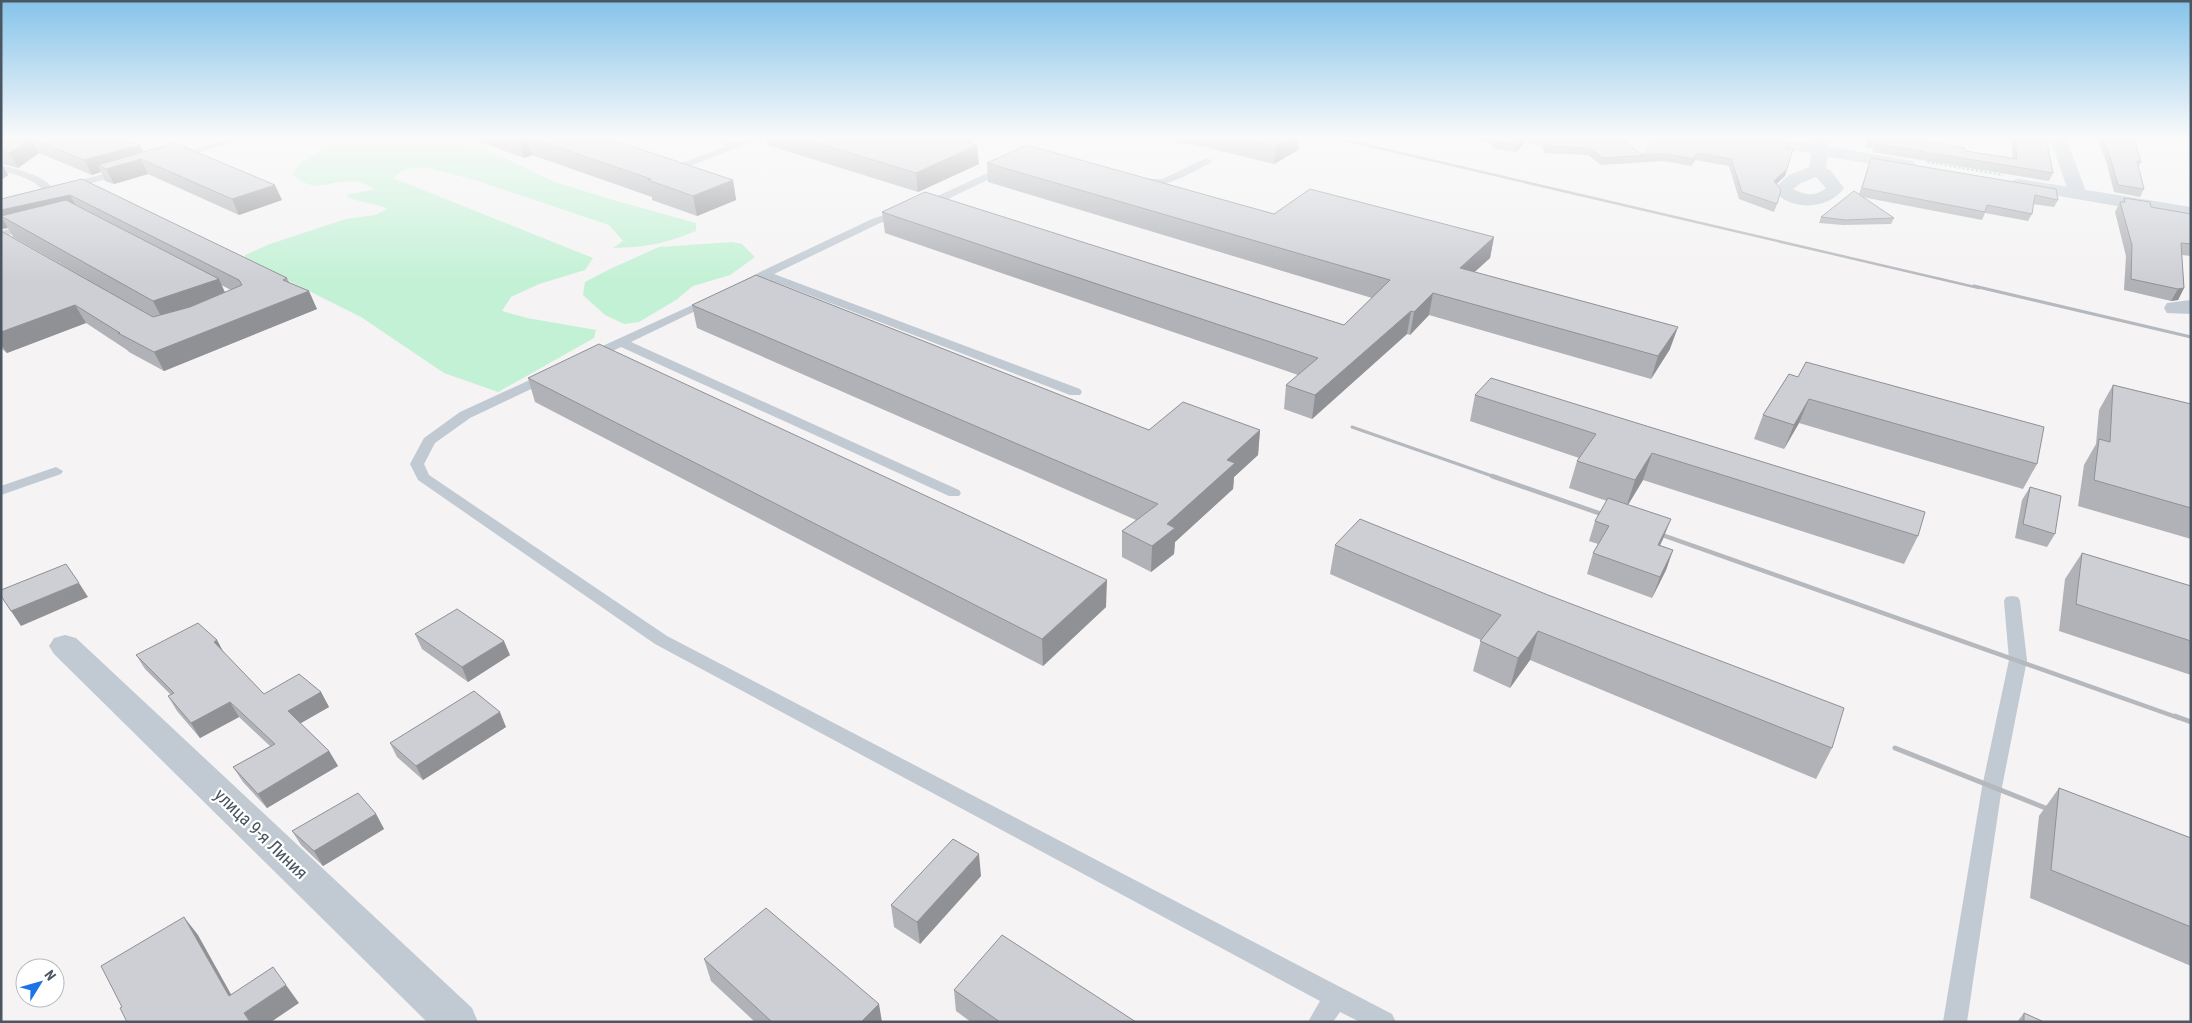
<svg xmlns="http://www.w3.org/2000/svg" width="2192" height="1023" font-family="'Roboto Condensed',sans-serif">
<rect width="100%" height="100%" fill="#f5f3f3"/>
<g fill="#c3f1d5">
<path d="M342,138h102l59,19 49,24 61,19 83,23v8c-32,13 -48,16 -83,17l10,-7 -14,-16 -134,-45 -51,-13 -19,2 -12,9 200,80 -8,12 -46,14 -28,13 -9,14 25,7 69,12 -2,8 -96,54 -54,-19 -83,-56 -116,-58v-4l25,-11 76,-25 29,-4 12,-6c-13,-8 -30,-5 -41,-14l29,-6c-6,-3 -15,-8 -22,-8 -27,0 -38,14 -61,-7l11,-13z"/>
<path d="M732,242l10,2 13,13 -25,18 -37,11 -17,14 -37,22 -15,2 -19,-9 -22,-20 2,-13 25,-13 49,-22z"/>
</g>
<g fill="none" stroke-linecap="round" stroke-linejoin="round">
<path stroke="#7ad0a6" stroke-width="2" stroke-dasharray="2.5 2" stroke-linecap="butt" d="M1927,162l76,13"/>
<g fill="#c1cad2" fill-rule="evenodd">
<path d="M231,138h14l-67,21 -3,1 -5,-3z"/>
<path d="M707,138h13l16,5 14,-5h13l-78,30h-6v-4l49,-18z"/>
<path d="M1207,158l5,3 -2,2c-16,8 -56,33 -73,19l5,-3h20z"/>
<path d="M1007,164l3,1v4l-62,30 -25,9 -5,-3z"/>
<path d="M1,165c14,4 44,10 51,23l69,-19 5,3 -2,2 -76,21 -3,-1c-8,-15 -28,-19 -44,-23z"/>
<path d="M901,209l5,3 -1,2 -25,9 -106,51 306,115 2,3 -2,3h-10l-305,-117 -23,10 -6,-3 24,-13 112,-53z"/>
<path d="M29,224l5,3 -1,2 -32,8v-6z"/>
<path d="M710,297l6,3 -2,2 -83,40 328,148 2,3 -2,3h-10l-328,-149 -28,13h-8l-2,-3 2,-3z"/>
<path d="M547,372l6,4 -1,3 -82,39 -35,25 -11,21 5,11 238,161 725,378 4,8h-36l-20,-10 -7,10h-25l12,-21 -665,-357 -237,-164 -8,-16 14,-26 36,-26z"/>
<path d="M56,467l7,4 -2,3 -60,21v-9z"/>
<path d="M2012,596l6,1 2,4 7,59 -25,127 -35,235h-24l39,-235 27,-127 -5,-59 2,-4z"/>
</g>
<g fill="#c1cad2" fill-rule="evenodd">
<path d="M1516,138h72l-2,3c-23,6 -45,6 -68,0z"/>
<path d="M1814,138h16l-4,30 5,3 13,17c-15,22 -55,24 -71,1l16,-14 20,-8zM1816,177l10,11c-11,9 -21,7 -33,1l8,-6z"/>
<path d="M2050,138h16l21,56 -3,4 -6,1 -6,-1 -3,-4z"/>
<path d="M2191,300v14l-24,-1 -3,-5 3,-5z"/>
<path d="M65,635l11,3 396,370 6,14h-51l-373,-368 -5,-8 5,-8z"/>
</g>
<g fill="#c1cbd6" fill-rule="evenodd">
<path d="M1741,138h38l128,22 6,1 3,4 -3,4 -6,1 -158,-27 -6,-2z"/>
<path d="M2019,179l172,28v12l-178,-31 -3,-4 3,-4z"/>
</g>
<path stroke="#b5b8bd" stroke-width="2.5" d="M1336,138l643,150"/>
<g stroke="#b5b8bd" stroke-width="3">
<path d="M1974,286l217,51"/>
<path d="M1352,427l143,50"/>
</g>
<g stroke="#b5b8bd" stroke-width="4.5">
<path d="M1492,476l121,42"/>
<path d="M1651,531l528,187"/>
</g>
<g stroke="#b5b8bd" stroke-width="5">
<path d="M2175,716l16,6"/>
<path d="M1895,748l163,65"/>
</g>
</g>
<g fill="#b0b2b7" fill-rule="evenodd">
<path d="M16,138h106l21,14 139,48 -43,15 -91,-41 -34,10 -9,-3 -4,-9 -9,3 -53,-22 -21,15 -16,-4 6,11 -7,5v-38z"/>
<path d="M469,138h138l126,42 3,20 -39,16 -45,-16v-3l-120,-42 -8,3z"/>
<path d="M765,138h216l-12,5 10,21 -61,28 -151,-47z"/>
<path d="M1159,138h140l-1,12 -24,14 -86,-21 -3,2z"/>
<path d="M1467,138h58l-2,6 -7,8 -24,-4v-4z"/>
<path d="M1867,138h40l58,13 48,7 -2,-20h35l7,35 -4,8 -177,-29 1,-4 -7,-1z"/>
<path d="M2097,138h37l7,24 -3,5 6,22 -4,8 -26,-5 -7,-28z"/>
<path d="M1543,140l100,15 143,-7 1,21 -2,7 -9,8 1,20 -3,8 -35,-13 -10,-33 -34,-6 -4,6 -27,-5 -63,4 -13,-10 -43,-2 -3,-6z"/>
<path d="M1871,158l187,42 -4,7 -21,-3 -1,10 -4,7 -43,-8 -3,7 -120,-23 32,21 -3,6 -48,1 -24,-2 2,-6 38,-23z"/>
<path d="M987,163l287,51 220,23 -4,21 -16,14 196,77 -19,30 -222,-64 -19,20 -3,-1 -95,85 -28,-10 2,-24 12,-10 -413,-142 -3,-21 462,113 28,-27 -384,-116z"/>
<path d="M82,179l205,99 2,4 28,27 -153,62 -35,-19 -2,-2 -41,-27 -79,30 -6,-5v-117l100,56 -88,-50 -5,-9 -7,1v-30zM221,285l10,5 -6,2z"/>
<path d="M2124,198l27,9 40,7v42l-9,-1 2,33 -6,12 -7,1 -47,-11 2,-34 -11,-44 5,-10h2z"/>
<path d="M692,305l457,125h111l-2,25 -24,22 -1,12 -58,53 -1,12 -23,18 -29,-15v-26l14,-11 -439,-192z"/>
<path d="M1789,374l248,90 -14,25 -224,-66 -15,26 -30,-10 9,-24z"/>
<path d="M528,378l578,229 -63,59 -508,-264z"/>
<path d="M2113,385l78,19v135l-113,-33 6,-41 12,-21 3,-34z"/>
<path d="M1475,395l443,141 -14,28 -261,-84 -15,25 35,34 -3,6 13,5 -7,20 -14,28 -65,-24 6,-21 5,-9 -9,-3 6,-20 12,-20 -38,-13 8,-27 2,-3 -109,-37z"/>
<path d="M2030,487l25,47 -8,13 -32,-9 7,-38z"/>
<path d="M1335,545l497,203 -16,31 -286,-119 -20,28 -37,-17 8,-31 -151,-66z"/>
<path d="M2082,553l109,33v89l-132,-44 6,-52z"/>
<path d="M415,634l95,21 -42,27 -46,-33z"/>
<path d="M217,640l6,12 41,42 57,-2 8,15 -29,16 29,28 9,15 -71,42 -24,-26 -10,-15 37,-21 -31,-29 -39,21 -23,-27 -9,-15 3,-1 -26,-26 -9,-14z"/>
<path d="M506,727l-83,53 -26,-23 -7,-14z"/>
<path d="M2059,788l132,50v128l-161,-68 9,-82z"/>
<path d="M376,814l8,15 -61,37 -22,-21 -9,-14z"/>
<path d="M981,876l-61,68 -26,-17 -3,-22z"/>
<path d="M704,959l178,63h-127l-44,-41z"/>
<path d="M954,990l182,32h-165l-15,-11z"/>
<path d="M2024,1013l20,9h-27z"/>
</g>
<g fill="#909195">
<path d="M31,138l8,15 -21,15 -8,-15z"/>
<path d="M522,138h5l5,17 -8,3 -5,-19z"/>
<path d="M943,138h38l-37,16z"/>
<path d="M1186,138h3l-1,5 -3,2z"/>
<path d="M1290,138h9l-1,12 -24,14 2,-18z"/>
<path d="M1524,138h1l-2,6 -7,8 1,-7z"/>
<path d="M140,145l7,15 -6,-1 7,15 -34,10 -8,-15 -8,-4 3,7 -9,3 -8,-15z"/>
<path d="M977,145l2,19 -61,28 -2,-19z"/>
<path d="M1697,153l-2,7 -4,6 3,-7z"/>
<path d="M1,162l7,13 -7,5z"/>
<path d="M1787,169l-2,7 -14,13 3,-8z"/>
<path d="M733,180l3,20 -39,16 -4,-20z"/>
<path d="M275,185l7,15 -43,15 -7,-16z"/>
<path d="M70,195l9,16 -78,5v-6z"/>
<path d="M1,216l7,12 -7,1z"/>
<path d="M1494,237l-4,21 -35,32 5,-22z"/>
<path d="M219,279l10,23 -64,22 -12,-23z"/>
<path d="M2184,288l-6,12 -7,1 7,-12z"/>
<path d="M309,291l8,18 -153,62 -10,-19z"/>
<path d="M1433,293l-4,22 -19,20 4,-23z"/>
<path d="M75,305l11,18 -79,30 -6,-9v-12z"/>
<path d="M1411,311l-4,23 -95,85 3,-24z"/>
<path d="M1678,327l-8,22 -19,30 7,-23z"/>
<path d="M1809,399l-10,24 -15,26 10,-24z"/>
<path d="M1260,430l-2,25 -24,22 -1,12 -58,53 -1,12 -23,18 1,-26 15,-22 60,-64z"/>
<path d="M1652,453l-9,27 -17,28 9,-28z"/>
<path d="M1671,519l-8,20 -13,26 8,-20z"/>
<path d="M1673,550l-7,20 -14,28 8,-21z"/>
<path d="M1107,580l-1,27 -63,59 -1,-27z"/>
<path d="M79,583l9,14 -67,29 -10,-15z"/>
<path d="M1538,631l-8,29 -20,28 8,-30z"/>
<path d="M217,640l8,15 -11,-13z"/>
<path d="M504,641l6,14 -42,27 -6,-15z"/>
<path d="M321,692l8,15 -33,19 -8,-15z"/>
<path d="M230,702l9,15 -39,21 -9,-15z"/>
<path d="M500,712l6,15 -83,53 -7,-14z"/>
<path d="M329,751l9,15 -71,42 -9,-14z"/>
<path d="M376,814l8,15 -61,37 -9,-15z"/>
<path d="M979,854l2,22 -61,68 -3,-22z"/>
<path d="M184,917l14,18 44,79 -13,-18z"/>
<path d="M286,985l13,18 -28,19h-21l-6,-9z"/>
<path d="M879,1004l3,18h-21z"/>
</g>
<g fill="#cdcfd5" stroke="#909195">
<path d="M16,138h15l-21,15 -9,-2v-9z"/>
<path d="M32,138h90l18,7 -56,15z"/>
<path d="M531,138h76l126,42 -40,16 -45,-16 3,-1z"/>
<path d="M801,138h151l25,7 -61,28z"/>
<path d="M1242,138h48l-14,8z"/>
<path d="M1496,138h28l-7,7 -24,-4z"/>
<path d="M1572,138h47l24,17 13,-17h101l31,6 -2,4 7,1 -6,20 -13,12 7,9 -4,14 -35,-12 -11,-33 -34,-6 -3,6 -28,-5 -63,4 -14,-10 -43,-2 -3,-6z"/>
<path d="M1869,138h38l58,10v3l52,8 -2,-21h31l7,35 -178,-29 1,-4 -7,-1z"/>
<path d="M2103,138h31l7,24 -4,-1 7,28 -26,-4 -8,-28z"/>
<path d="M175,143l100,42 -43,14 -91,-40 -35,10 -8,-4z"/>
<path d="M1027,145l247,69 36,-25 184,48 -34,31 218,59 -20,29 -225,-63 -19,19 -3,-1 -96,84 -29,-10 32,-27 -436,-146 43,-20 419,133 46,-45 -403,-117z"/>
<path d="M1871,158l185,31 2,11 -23,-5 -3,19 -45,-9 -2,7 -123,-24z"/>
<path d="M82,179l205,99 -4,2 26,11 -155,61 -36,-19h2l-45,-28 -74,27v-101l152,86 37,-10 52,-22 -3,-5 -169,-85 -69,15v-11z"/>
<path d="M1854,191l40,27 -49,2 -24,-3z"/>
<path d="M2124,198l26,4 1,5 40,7v30l-10,-1 3,45 -6,1 -47,-10 1,-34 -12,-43h5z"/>
<path d="M66,200l153,79 -66,22 -152,-85z"/>
<path d="M756,275l393,155 34,-28 77,28 -33,30 8,3 -68,61 8,4 -23,18 -30,-15 36,-27 -466,-199z"/>
<path d="M599,344l508,236 -65,59 -514,-261z"/>
<path d="M1806,362l238,65 -7,37 -228,-65 -15,26 -31,-10 26,-41 9,3z"/>
<path d="M1491,378l434,134 -7,24 -266,-83 -17,27 -58,-19 19,-27 -121,-39z"/>
<path d="M2113,385l78,19v104l-97,-28 5,-41 11,3z"/>
<path d="M2030,487l31,9 -6,38 -32,-10z"/>
<path d="M1608,498l63,21 -13,26 15,5 -13,27 -67,-24 16,-27 -14,-5z"/>
<path d="M1360,519l188,76 296,113 -12,40 -294,-117 -20,27 -38,-17 21,-26 -166,-70z"/>
<path d="M2082,553l109,33v55l-115,-37z"/>
<path d="M66,564l13,19 -68,28 -10,-15v-6z"/>
<path d="M457,609l47,32 -42,26 -47,-33z"/>
<path d="M198,623l19,17 -3,2 50,52 35,-20 22,18 -33,19 41,40 -71,43 -25,-27 42,-23 -45,-42 -39,21 -23,-27 6,-3 -38,-38z"/>
<path d="M474,691l26,21 -84,54 -26,-23z"/>
<path d="M2059,788l132,50v89l-140,-57z"/>
<path d="M358,793l18,21 -62,37 -22,-20z"/>
<path d="M953,839l26,15 -62,68 -26,-17z"/>
<path d="M766,908l113,96 -18,18h-89l-68,-63z"/>
<path d="M184,917l45,79 44,-29 13,18 -42,28 6,9h-123l-7,-14 2,-1 -21,-41z"/>
<path d="M1002,935l134,87h-136l-46,-32z"/>
<path d="M2024,1013l20,9h-20z"/>
</g>
<linearGradient id="sky" x2="0" y2="1"><stop stop-color="#85c3ea"/><stop offset="0.49" stop-color="#fafafa"/><stop offset="1" stop-color="#fafafa" stop-opacity="0"/></linearGradient>
<rect width="2192" height="281" fill="url(#sky)"/>
<g text-anchor="middle" stroke-width="4.5" stroke-linejoin="round" paint-order="stroke">
<g font-size="18" fill="#4a5661" stroke="#fff">
<text transform="translate(261 834) rotate(44)" y="6">улица 9-я Линия</text>
</g>
</g>
<rect width="2192" height="1023" fill="none" stroke="#4a5661" stroke-width="5"/>
<g transform="translate(40 983) rotate(53)"><circle r="24" fill="#ffffff" stroke="#b7bbc0"/>
<path d="M0-4L9 19L0 12L-9 19Z" fill="#1a73e8"/>
<text y="-8" font-size="14" font-weight="bold" text-anchor="middle" fill="#4a5661">N</text>
</g>
</svg>
